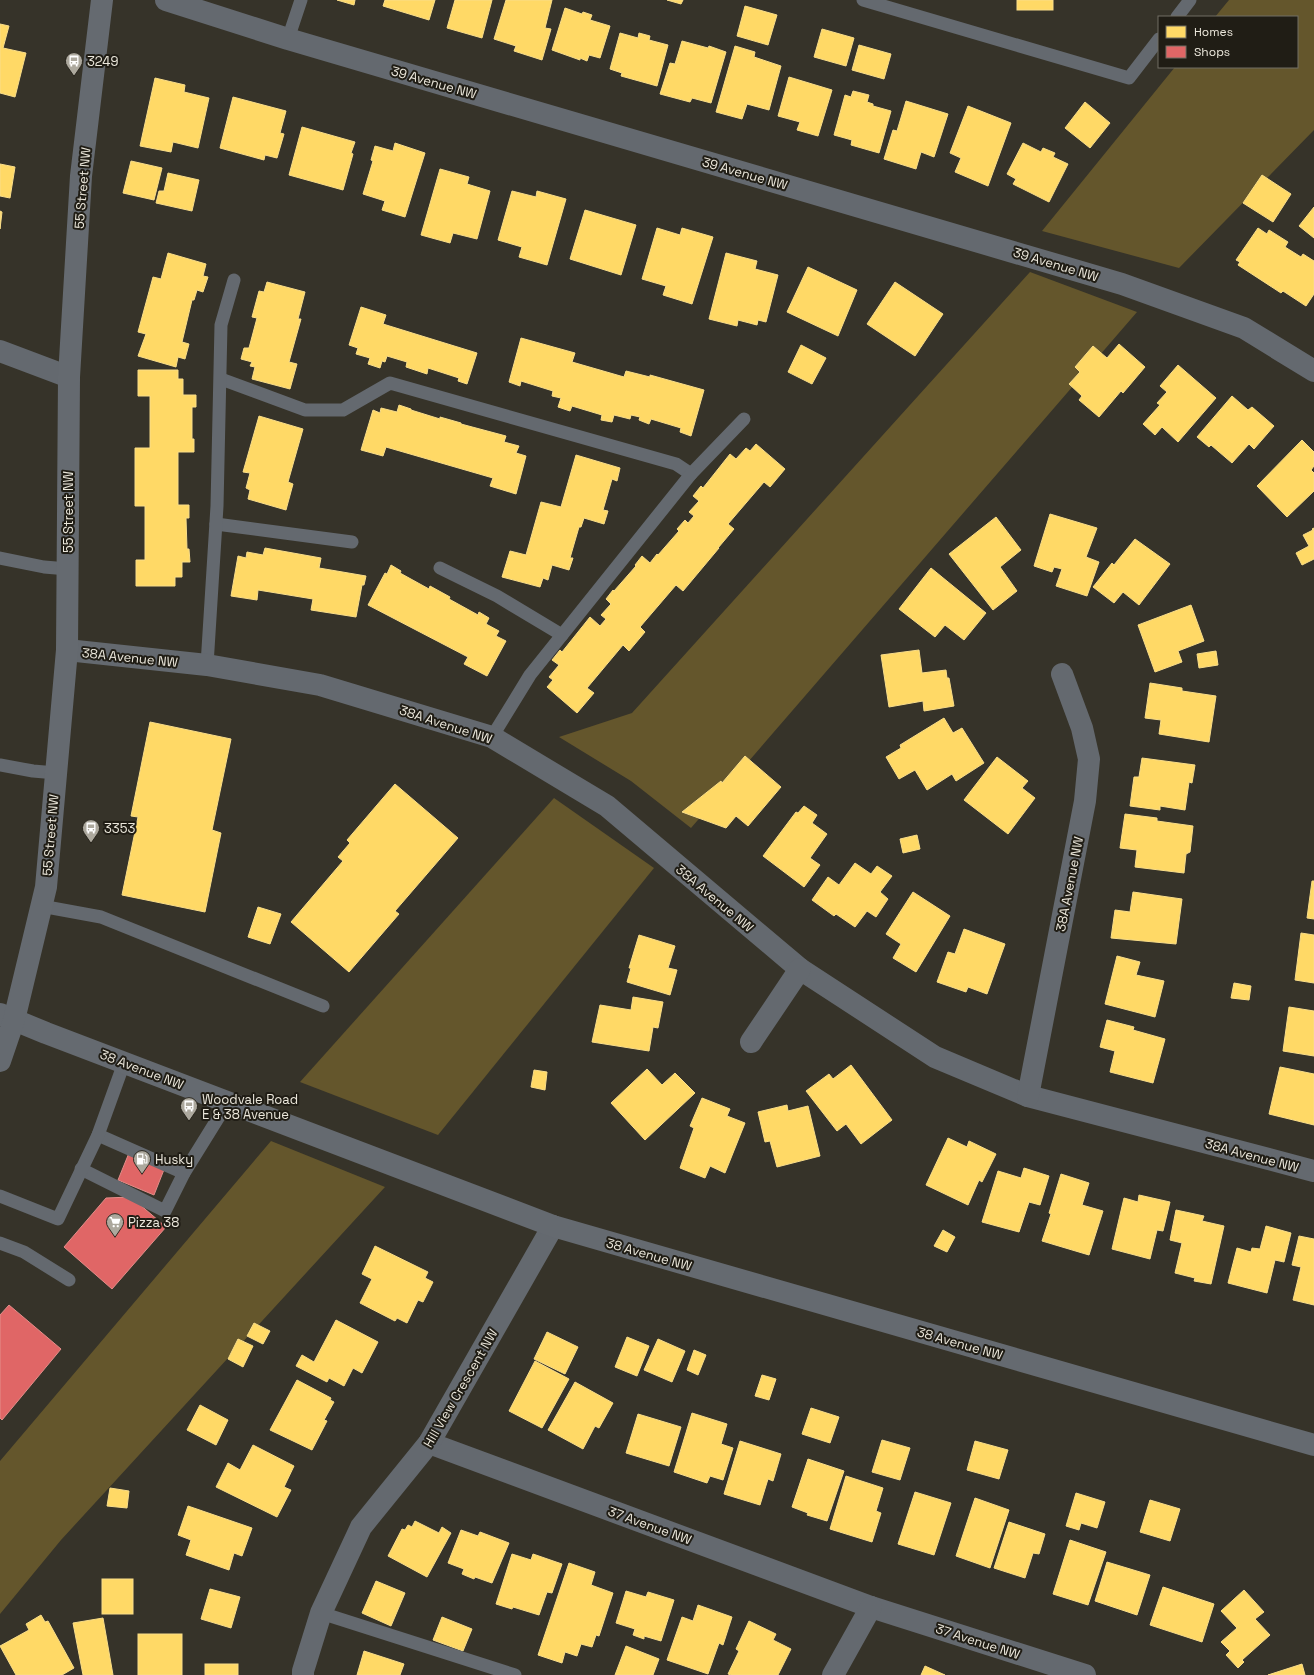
<svg xmlns="http://www.w3.org/2000/svg" width="1314" height="1675" font-family="'Space Grotesk',sans-serif">
<rect width="100%" height="100%" fill="#363329"/>
<g fill="#64562c">
<path d="M1229,0h85v130l-135,138 -137,-37 133,-164h122v-50h-82z"/>
<path d="M1030,272l107,40 -446,516 -60,-47 -72,-44 73,-24z"/>
<path d="M554,798l100,70 -216,267 -138,-53z"/>
<path d="M271,1141l114,46 -324,353 -61,74v-153z"/>
</g>
<g fill="#ffd966" stroke="#f9dd89">
<path d="M337,0h18l-1,5z"/>
<path d="M385,0h50l-6,20 -46,-14z"/>
<path d="M455,0h37l-10,38 -35,-10z"/>
<path d="M506,0h46l-7,28 6,1 -9,31 -28,-9 2,-5 -22,-7z"/>
<path d="M667,0h16l-2,4z"/>
<rect x="1017" y="0" width="36" height="10"/>
<path d="M745,6l32,9 -9,30 -31,-9z"/>
<path d="M565,8l17,6 1,-2 9,3 -2,5 20,6 -10,32 -11,-3 -2,6 -7,-3v2l-28,-10z"/>
<path d="M0,24l9,2 -6,22 23,5 -11,44 -15,-4z"/>
<path d="M822,29l32,9 -8,28 -32,-9z"/>
<path d="M620,33l18,5 1,-5 11,3 -1,4 19,5 -11,41 -36,-10 1,-3 -12,-4z"/>
<path d="M682,41l26,7 1,-2 17,6 -15,51 -19,-5 -2,4 -30,-8 10,-31 5,1z"/>
<path d="M859,45l32,9 -7,25 -32,-9z"/>
<path d="M735,46l20,6 -1,5 27,9 -12,44 -22,-6 -5,15 -26,-7z"/>
<path d="M789,77l43,13 -14,46 -21,-6 3,-8 -22,-6z"/>
<path d="M155,78l30,7 -1,7 25,6 -11,50 -25,-6 -2,10 -31,-6z"/>
<path d="M853,91l16,4 -2,7 6,2v2l18,5 -12,42 -28,-8 1,-5 -18,-5 11,-40 6,2z"/>
<path d="M233,97l53,14 -6,22 4,1 -7,24 -12,-3 -1,5 -44,-12z"/>
<path d="M906,101l42,13 -14,43 -13,-5 -5,17 -32,-10 9,-29 4,1z"/>
<path d="M1085,102l25,21 -20,25 -25,-20z"/>
<path d="M968,106l43,17 -23,63 -33,-14 6,-14 -11,-5z"/>
<path d="M302,127l53,15 -4,11 2,1 -10,36 -54,-15z"/>
<path d="M395,143l30,10 -20,64 -23,-7 3,-9 -22,-7 10,-33 -2,-1 4,-14 18,5z"/>
<path d="M1023,143l18,9 2,-4 12,5 -2,4 15,7 -19,38 -36,-18 3,-5 -9,-5z"/>
<path d="M131,161l31,7 -8,32 -31,-7z"/>
<path d="M0,164l15,3 -5,31 -10,-2z"/>
<path d="M440,169l29,8 -2,7 23,7 -13,48 -24,-6 -3,10 -29,-8z"/>
<path d="M168,173l31,7 -7,31 -36,-8 3,-12h5z"/>
<path d="M1262,175l29,19 -18,28 -30,-19z"/>
<path d="M512,191l24,6 1,-6 29,8 -19,66 -28,-8 3,-10 -24,-7z"/>
<path d="M1314,207v31l-15,-12z"/>
<path d="M585,210l51,15 -15,50 -51,-16z"/>
<path d="M0,211l2,1 -2,17z"/>
<path d="M657,228l23,7 2,-7 31,9 -21,67 -29,-9 3,-9 -24,-7z"/>
<path d="M1258,228l9,6 2,-4 19,12 -3,5 16,10 2,-3 11,7v33l-8,12 -23,-15 -2,2 -43,-28 2,-3 -4,-2z"/>
<path d="M168,253l38,11 -3,12 5,1 -5,15 -6,-2 -3,10h-2l-10,42 7,2 -4,15 -7,-2 -2,10 -38,-11 8,-22 -8,-2 15,-55 8,2z"/>
<path d="M726,253l31,8 -2,8 23,6 -12,47 -8,-2 -1,5 -19,-5 -1,6 -28,-7z"/>
<path d="M808,267l49,23 -19,46 -51,-24z"/>
<path d="M267,282l38,10 -7,27h3l-12,43 8,2 -7,25 -38,-10 3,-12 -5,-1 2,-4 -11,-3 3,-11h5l8,-30 -5,-1 7,-26 5,1z"/>
<path d="M895,282l48,32 -28,42 -48,-32z"/>
<path d="M361,307l25,8 -3,9 94,29 -10,31 -9,-3 1,-3 -31,-10 -1,6 -21,-7 1,-5 -20,-6 -2,6 -3,-1 -2,7 -12,-4 2,-6 -14,-4 2,-6 -9,-3z"/>
<path d="M521,338l54,15 -3,9 52,15 2,-6 24,6v-2l54,15 -13,46 -11,-4 1,-4 -30,-9 -2,5 -10,-4 1,-3 -9,-2 -1,4 -16,-4 -2,7 -11,-2 1,-5 -30,-9 -2,5 -12,-4 3,-9 -9,-2 1,-5 -32,-10 -1,5 -11,-4z"/>
<path d="M1119,344l26,23 -22,26 -2,-2 -22,26 -20,-17 3,-4 -13,-12 11,-12 -5,-5 18,-21 14,12z"/>
<path d="M801,345l25,13 -14,26 -24,-12z"/>
<path d="M1178,365l38,33 -38,44 -16,-15 -7,8 -12,-11 17,-19 -3,-2 10,-11 -7,-6z"/>
<path d="M138,370h40v9h5v16h13v12h-4v32h2v13h-16v53h11v13h-3l1,31h2l1,13h-8v15h-7v9h-39v-26h9v-54h-10v-58h15v-52h-12z"/>
<path d="M1232,396l16,14 4,-3 22,19 -20,23 -5,-5 -17,19 -21,-18 -2,2 -12,-10z"/>
<path d="M399,405l12,4v1l29,9v-2l21,6v1l45,12 -2,6 15,4 -3,7 10,3 -10,38 -26,-8 3,-8 -107,-31 -3,9 -22,-6 12,-40 7,3 1,-5 16,4z"/>
<path d="M259,416l44,13 -15,53 5,2 -7,26 -38,-11 2,-9 -4,-2 4,-15 -7,-1z"/>
<path d="M1302,440l12,12v14l-3,4 3,3v18l-27,26 -30,-31z"/>
<path d="M756,444l29,25 -15,18 -6,-5 -36,42 6,5 -16,19h1l-36,43 -7,-6 -36,42 5,5 -16,19 -6,-6 -36,43 7,5 -17,20 -30,-26 6,-7 -4,-3 10,-12 -7,-5 8,-10 2,2 28,-35 10,9 6,-7 -5,-4 10,-11 -5,-5 7,-9 1,1 22,-25 -1,-1 7,-9 8,7 7,-9 1,1 21,-24 -2,-2 8,-9 3,3 6,-7 -5,-4 10,-11 -6,-5 8,-10 2,2 27,-34 6,5 10,-11 4,3z"/>
<path d="M576,455l44,13 -3,13 -5,-2 -9,31 5,1 -4,13 -20,-6 -3,9h-2l-9,31h3l-4,12 -17,-5 -4,15 -5,-2 -3,9 -38,-10 8,-26 16,4 15,-53 20,5z"/>
<path d="M1050,514l47,14 -11,29 13,5 -12,34 -31,-10 6,-17 -8,-2 -2,5 -18,-6z"/>
<path d="M996,517l25,33 -21,17 17,24 -24,19 -44,-56z"/>
<path d="M1314,528v31l-12,6 -6,-12 13,-7 -6,-11 10,-5 -1,-1z"/>
<path d="M1135,539l35,25 -31,41 -16,-13 -9,11 -21,-16 19,-24 2,2z"/>
<path d="M265,548l56,10 -2,10 47,8 -2,9h-2l-6,32 -45,-7 2,-11 -55,-9 -1,10 -26,-4 7,-40 8,2 1,-6 16,3z"/>
<path d="M391,565l10,6 -1,2 29,16 1,-3 20,11 -1,2 29,16 1,-3 10,6 -3,6 13,7 -3,5 10,5 -19,35 -23,-12 4,-7 -100,-52 17,-32 2,1z"/>
<path d="M931,568l55,45 -22,27 -19,-15 -10,12 -36,-28z"/>
<path d="M1191,605l13,36 -26,10 4,11 -27,10 -17,-47z"/>
<path d="M919,650l3,23 24,-3 1,8h2l5,28 -30,5 -1,-10 -34,6 -8,-52z"/>
<path d="M1216,651l2,14 -19,3 -2,-14z"/>
<path d="M1150,683l32,5v3l34,5 -7,46 -50,-8 2,-14 -16,-2z"/>
<path d="M944,718l9,15 9,-5 22,35 -28,18 -4,-7 -25,16 -12,-20 -16,9 -13,-22 15,-9 -1,-3z"/>
<path d="M150,722l81,17 -19,91 9,3 -16,79 -83,-17 16,-78 -7,-1z"/>
<path d="M745,756l36,31 -33,39 -12,-10 -10,12 -44,-16 39,-31 1,2z"/>
<path d="M997,757l31,24 -6,7 13,10 -27,36 -44,-34z"/>
<path d="M1142,758l53,7 -3,18 -3,-1 -4,28 -25,-4v4l-30,-4 4,-29h5z"/>
<path d="M395,784l63,54 -63,73 4,3 -50,58 -58,-50 52,-61 -5,-4 12,-14 -3,-3z"/>
<path d="M804,806l13,9 -5,8 15,11 -17,24 10,7 -16,22 -41,-31 33,-44 2,1z"/>
<path d="M1125,814l32,4v3l36,5 -3,26 -4,2 -2,19 -49,-6 2,-17 -17,-2z"/>
<path d="M917,835l3,14 -17,4 -3,-14z"/>
<path d="M855,863l16,11 6,-8 15,10 -12,16 8,7 -12,18 -9,-6 -12,16 -19,-13 -2,2 -22,-16 16,-23 11,8z"/>
<path d="M1312,881h2v38l-7,-1z"/>
<path d="M913,892l37,24 -34,56 -23,-14 8,-14 -15,-10z"/>
<path d="M1133,892l49,7 -6,45 -65,-6 4,-28 15,2z"/>
<path d="M258,907l23,7 -11,30 -22,-7z"/>
<path d="M964,929l41,15 -18,50 -19,-7 -2,5 -29,-10 11,-30 7,2z"/>
<path d="M1301,933l13,2v48l-19,-3z"/>
<path d="M639,935l36,11 -7,22 9,2 -7,25 -43,-13 4,-14h-2z"/>
<path d="M1117,956l23,6 -4,13 28,6 -9,36 -50,-13z"/>
<path d="M1234,983l17,3 -2,14 -18,-2z"/>
<path d="M633,997l30,5 -5,26 -5,-1 -4,24 -57,-9 8,-37 31,5z"/>
<path d="M1289,1007l25,4v45l-31,-5z"/>
<path d="M1107,1020l27,7 -1,3 32,9 -12,44 -43,-11 5,-21 -15,-4z"/>
<path d="M851,1065l41,55 -31,24 -15,-20 -9,7 -31,-40 23,-17 4,5z"/>
<path d="M1280,1067l34,7v51l-45,-11z"/>
<path d="M647,1069l15,16 13,-12 20,20 -50,47 -34,-37z"/>
<path d="M534,1070l13,2 -2,18 -14,-3z"/>
<path d="M702,1098l28,11 -3,7 18,7 -20,50 -15,-7 -5,12 -25,-10 14,-40 -4,-2z"/>
<path d="M787,1105l1,6 20,-5 12,50 -43,11 -7,-26 -5,1 -7,-30z"/>
<path d="M948,1138l19,9 2,-6 27,13 -14,28 -3,-2 -11,25 -42,-20z"/>
<path d="M1024,1168l25,8 -9,29 -11,-3 -10,30 -37,-10 16,-51 23,7z"/>
<path d="M1061,1174l28,9 -7,22 21,6 -14,44 -47,-14 9,-27 -2,-1z"/>
<path d="M1139,1195l31,7 -7,29 -6,-1 -7,29 -38,-10 12,-51 14,4z"/>
<path d="M1176,1210l28,6 -2,5 22,5 -13,58 -17,-3 1,-3 -20,-5 7,-30 -12,-3z"/>
<path d="M1266,1226l25,7 -7,29 -9,-2 -8,33 -39,-10 9,-35 14,4 1,-4 8,1z"/>
<path d="M943,1230l12,7 -8,15 -13,-6z"/>
<path d="M1299,1236l15,3v66l-21,-5 8,-33 -9,-2z"/>
<path d="M375,1246l53,26 -3,6 8,4 -10,20 -5,-2 -11,23 -10,-5 -2,3 -35,-18 12,-24 -10,-5z"/>
<path d="M336,1320l42,22 -16,31 -9,-5 -9,18 -15,-8 -2,4 -31,-16 6,-11 12,7z"/>
<path d="M254,1323l16,8 -7,13 -16,-8z"/>
<path d="M547,1332l31,15 -13,27 -31,-15z"/>
<path d="M627,1337l22,9 -12,30 -22,-9z"/>
<path d="M238,1339l15,7 -10,21 -15,-8z"/>
<path d="M658,1339l27,12 -13,31 -28,-12z"/>
<path d="M694,1350l12,5 -8,20 -11,-5z"/>
<path d="M535,1361l34,18 -27,49 -33,-17z"/>
<path d="M762,1375l14,4 -7,21 -14,-4z"/>
<path d="M297,1380l34,18 -1,2 4,2 -10,18 3,1 -15,29 -42,-20z"/>
<path d="M575,1382l38,21 -14,25 -4,-2 -12,23 -35,-19z"/>
<path d="M200,1405l28,15 -12,25 -29,-15z"/>
<path d="M811,1408l28,9 -9,26 -28,-9z"/>
<path d="M692,1413l35,11 -6,20 12,4 -10,32 -13,-4 -3,7 -33,-11z"/>
<path d="M638,1414l43,13 -12,39 -43,-13z"/>
<path d="M882,1440l28,8 -10,32 -28,-8z"/>
<path d="M740,1441l41,13 -8,27 -5,-2 -8,26 -36,-11z"/>
<path d="M975,1441l33,9 -9,29 -32,-9z"/>
<path d="M253,1445l41,21 -10,21 7,3 -14,27 -61,-30 12,-24 12,7z"/>
<path d="M808,1459l36,12 -17,50 -20,-6 1,-2 -16,-6z"/>
<path d="M846,1476l37,12 -7,23 5,2 -9,29 -42,-13z"/>
<path d="M110,1488l19,3 -2,17 -20,-2z"/>
<path d="M915,1492l36,11 -17,52 -36,-11z"/>
<path d="M1076,1493l29,9 -8,26 -16,-5 -2,7 -13,-4z"/>
<path d="M975,1498l34,12 -19,58 -34,-12z"/>
<path d="M1150,1500l30,9 -10,32 -30,-9z"/>
<path d="M188,1506l64,22 -10,28 -8,-3 -5,17 -43,-15 5,-15 -13,-5z"/>
<path d="M415,1521l24,12 3,-6 9,6 -24,44 -39,-21 14,-27 3,1 3,-5 4,2z"/>
<path d="M1009,1522l36,12 -6,20 -6,-1 -8,25 -31,-10z"/>
<path d="M461,1530l17,6 2,-4 29,11 -17,40 -17,-6 -1,2 -12,-5 2,-5 -16,-6z"/>
<path d="M1070,1540l36,12 -18,53 -35,-11z"/>
<path d="M512,1554l19,6 2,-6 29,10 -10,29 -5,-1 -8,23 -26,-8 -1,2 -16,-5z"/>
<path d="M1107,1562l43,13 -13,40 -42,-14z"/>
<path d="M569,1563l26,9 -4,13 22,8 -14,43 -3,-1 -4,12 -11,-3 -4,12 -12,-4 -3,11 -24,-8z"/>
<rect x="102" y="1579" width="31" height="35"/>
<path d="M376,1581l29,12 -14,33 -29,-13z"/>
<path d="M1163,1587l51,17 -12,38 -52,-17z"/>
<path d="M210,1589l30,8 -9,31 -30,-9z"/>
<path d="M1244,1590l20,22 -9,7 15,16 -28,25 2,2 -6,6 -12,-13 4,-4 -9,-9 16,-14 -16,-17z"/>
<path d="M626,1591l20,6 2,-5 26,8 -13,41 -17,-5v3l-11,-4 2,-6 -19,-6z"/>
<path d="M698,1605l34,12 -9,28 -4,-2 -11,31 -41,-14 15,-43 11,4z"/>
<path d="M41,1615l4,7 3,-1 26,47 -12,7h-46l-16,-29 29,-16 -3,-6z"/>
<path d="M442,1617l30,12 -9,22 -30,-11z"/>
<path d="M103,1618l10,57h-30l-10,-52z"/>
<path d="M749,1621l27,13 -3,6 18,9 -13,26h-47l-3,-1 11,-23 -3,-2z"/>
<rect x="138" y="1634" width="44" height="41"/>
<path d="M626,1646l33,13 -6,16h-38z"/>
<path d="M364,1651l40,13 -4,11h-43z"/>
<rect x="205" y="1664" width="33" height="11"/>
<path d="M1302,1664l3,11h-37z"/>
<path d="M925,1666l20,9h-24z"/>
</g>
<g fill="#e06666" stroke="#e38d89">
<path d="M129,1153l36,14 -11,28 -36,-15z"/>
<path d="M131,1197l35,30 -54,62 -48,-42 42,-49z"/>
<path d="M9,1305l52,44 -59,71 -2,-2v-103z"/>
</g>
<g fill="none" stroke-linecap="round" stroke-linejoin="round">
<g stroke="#64696f" stroke-width="13">
<path d="M863,0l266,78 30,-39"/>
<path d="M1177,17l13,-17"/>
<path d="M288,39l13,-39"/>
<path d="M221,379l84,31h38l47,-27 286,81 15,10 53,-55"/>
<path d="M216,524l136,18"/>
<path d="M0,558l44,9 24,2"/>
<path d="M440,568l57,28 65,39"/>
<path d="M207,665l10,-159 4,-181 13,-45"/>
<path d="M492,737l38,-62 161,-201"/>
<path d="M0,765l33,6 23,2"/>
<path d="M41,906l60,11 222,89"/>
<path d="M98,1135l86,38"/>
<path d="M81,1169l84,42 19,-38 44,-71"/>
<path d="M0,1196l58,23 40,-84 26,-72"/>
<path d="M0,1243l24,9 45,28"/>
<path d="M321,1613l194,62"/>
</g>
<g stroke="#64696f" stroke-width="22">
<path d="M166,0l122,39 834,245 122,44 70,43"/>
<path d="M0,351l69,26"/>
<path d="M67,650l140,15 113,20 172,52 115,69 193,163 135,88 93,39 286,75"/>
<path d="M751,1042l49,-73"/>
<path d="M1028,1096l57,-295 4,-42 -7,-31 -20,-54"/>
<path d="M429,1443l442,164 214,68"/>
<path d="M303,1675v-4l18,-58 40,-86 68,-84 124,-217"/>
<path d="M833,1675l38,-68"/>
</g>
<g stroke="#656a70" stroke-width="22">
<path d="M0,1014l46,19 507,193 761,219"/>
<path d="M0,1061l14,-41 32,-133 21,-237 2,-273 12,-201 21,-176"/>
</g>
</g>
<defs>
<g id="bus-pin" transform="scale(0.9)"><path d="M0 17L-7.5 6A9.5 9.5 0 1 1 7.5 6Z" fill="#aca89d" stroke="#201d15"/><path d="M-5-6H5V4H4V6H2V4H-2V6H-4V4H-5ZM-3.5-4V0h7V-4ZM-3.5 1.2v1.5H-2V1.2ZM2 1.2v1.5H3.5V1.2Z" fill="#fff"/></g>
<g id="fuel-pin" transform="scale(0.9)"><path d="M0 17L-7.5 6A9.5 9.5 0 1 1 7.5 6Z" fill="#aca89d" stroke="#201d15"/><path d="M-5.5-6h7V0h2V4h1.3V-2.5L3-4.5l.8-.8L6-3V5H2.5V1h-1V6h-7ZM-4.2-4.7v3.2H.2V-4.7Z" fill="#fff"/></g>
<g id="supermarket-pin" transform="scale(0.9)"><path d="M0 17L-7.5 6A9.5 9.5 0 1 1 7.5 6Z" fill="#aca89d" stroke="#201d15"/><path d="M-6-5.5h2.5l.6 2H6L4.5 2H-2.5L-4.4-4H-6ZM-1.5 3.2a1.3 1.3 0 1 0 .1 0ZM3 3.2a1.3 1.3 0 1 0 .1 0Z" fill="#fff"/></g>
</defs>
<g fill-rule="evenodd">
<use href="#bus-pin" x="74" y="61"/>
<use href="#bus-pin" x="91" y="828"/>
<use href="#bus-pin" x="189" y="1106"/>
<use href="#fuel-pin" x="142" y="1159"/>
<use href="#supermarket-pin" x="115" y="1222"/>
</g>
<g text-anchor="middle" stroke-width="4" stroke-linejoin="round" paint-order="stroke">
<g font-size="13" fill="#ebe7db" stroke="#201d15" text-anchor="start">
<text x="87" y="66">3249</text>
<text x="104" y="833">3353</text>
<text x="202" y="1104">Woodvale Road<tspan x="202" dy="15">E &amp; 38 Avenue</tspan></text>
<text x="155" y="1164">Husky</text>
<text x="128" y="1227">Pizza 38</text>
</g>
<g font-size="13" fill="#ebe7db" stroke="#201d15">
<text transform="translate(434 82) rotate(16)" y="5">39 Avenue NW</text>
<text transform="translate(745 173) rotate(16)" y="5">39 Avenue NW</text>
<text transform="translate(82 188) rotate(-85)" y="5">55 Street NW</text>
<text transform="translate(1056 264) rotate(17)" y="5">39 Avenue NW</text>
<text transform="translate(68 512) rotate(-90)" y="5">55 Street NW</text>
<text transform="translate(130 657) rotate(6)" y="5">38A Avenue NW</text>
<text transform="translate(446 724) rotate(18)" y="5">38A Avenue NW</text>
<text transform="translate(50 835) rotate(-85)" y="5">55 Street NW</text>
<text transform="translate(1069 884) rotate(-79)" y="5">38A Avenue NW</text>
<text transform="translate(715 898) rotate(40)" y="5">38A Avenue NW</text>
<text transform="translate(142 1069) rotate(21)" y="5">38 Avenue NW</text>
<text transform="translate(1252 1155) rotate(15)" y="5">38A Avenue NW</text>
<text transform="translate(649 1254) rotate(16)" y="5">38 Avenue NW</text>
<text transform="translate(960 1343) rotate(16)" y="5">38 Avenue NW</text>
<text transform="translate(460 1388) rotate(-60)" y="5">Hill View Crescent NW</text>
<text transform="translate(650 1525) rotate(20)" y="5">37 Avenue NW</text>
<text transform="translate(978 1641) rotate(18)" y="5">37 Avenue NW</text>
</g>
</g>
<rect x="1158" y="16" width="140" height="52" fill="#201d15" stroke="#716e64"/>
<rect x="1166" y="26" width="20" height="12" fill="#ffd966" stroke="#716e64"/>
<text x="1194" y="36" font-size="12" fill="#ebe7db">Homes</text>
<rect x="1166" y="46" width="20" height="12" fill="#e06666" stroke="#716e64"/>
<text x="1194" y="56" font-size="12" fill="#ebe7db">Shops</text>
</svg>
